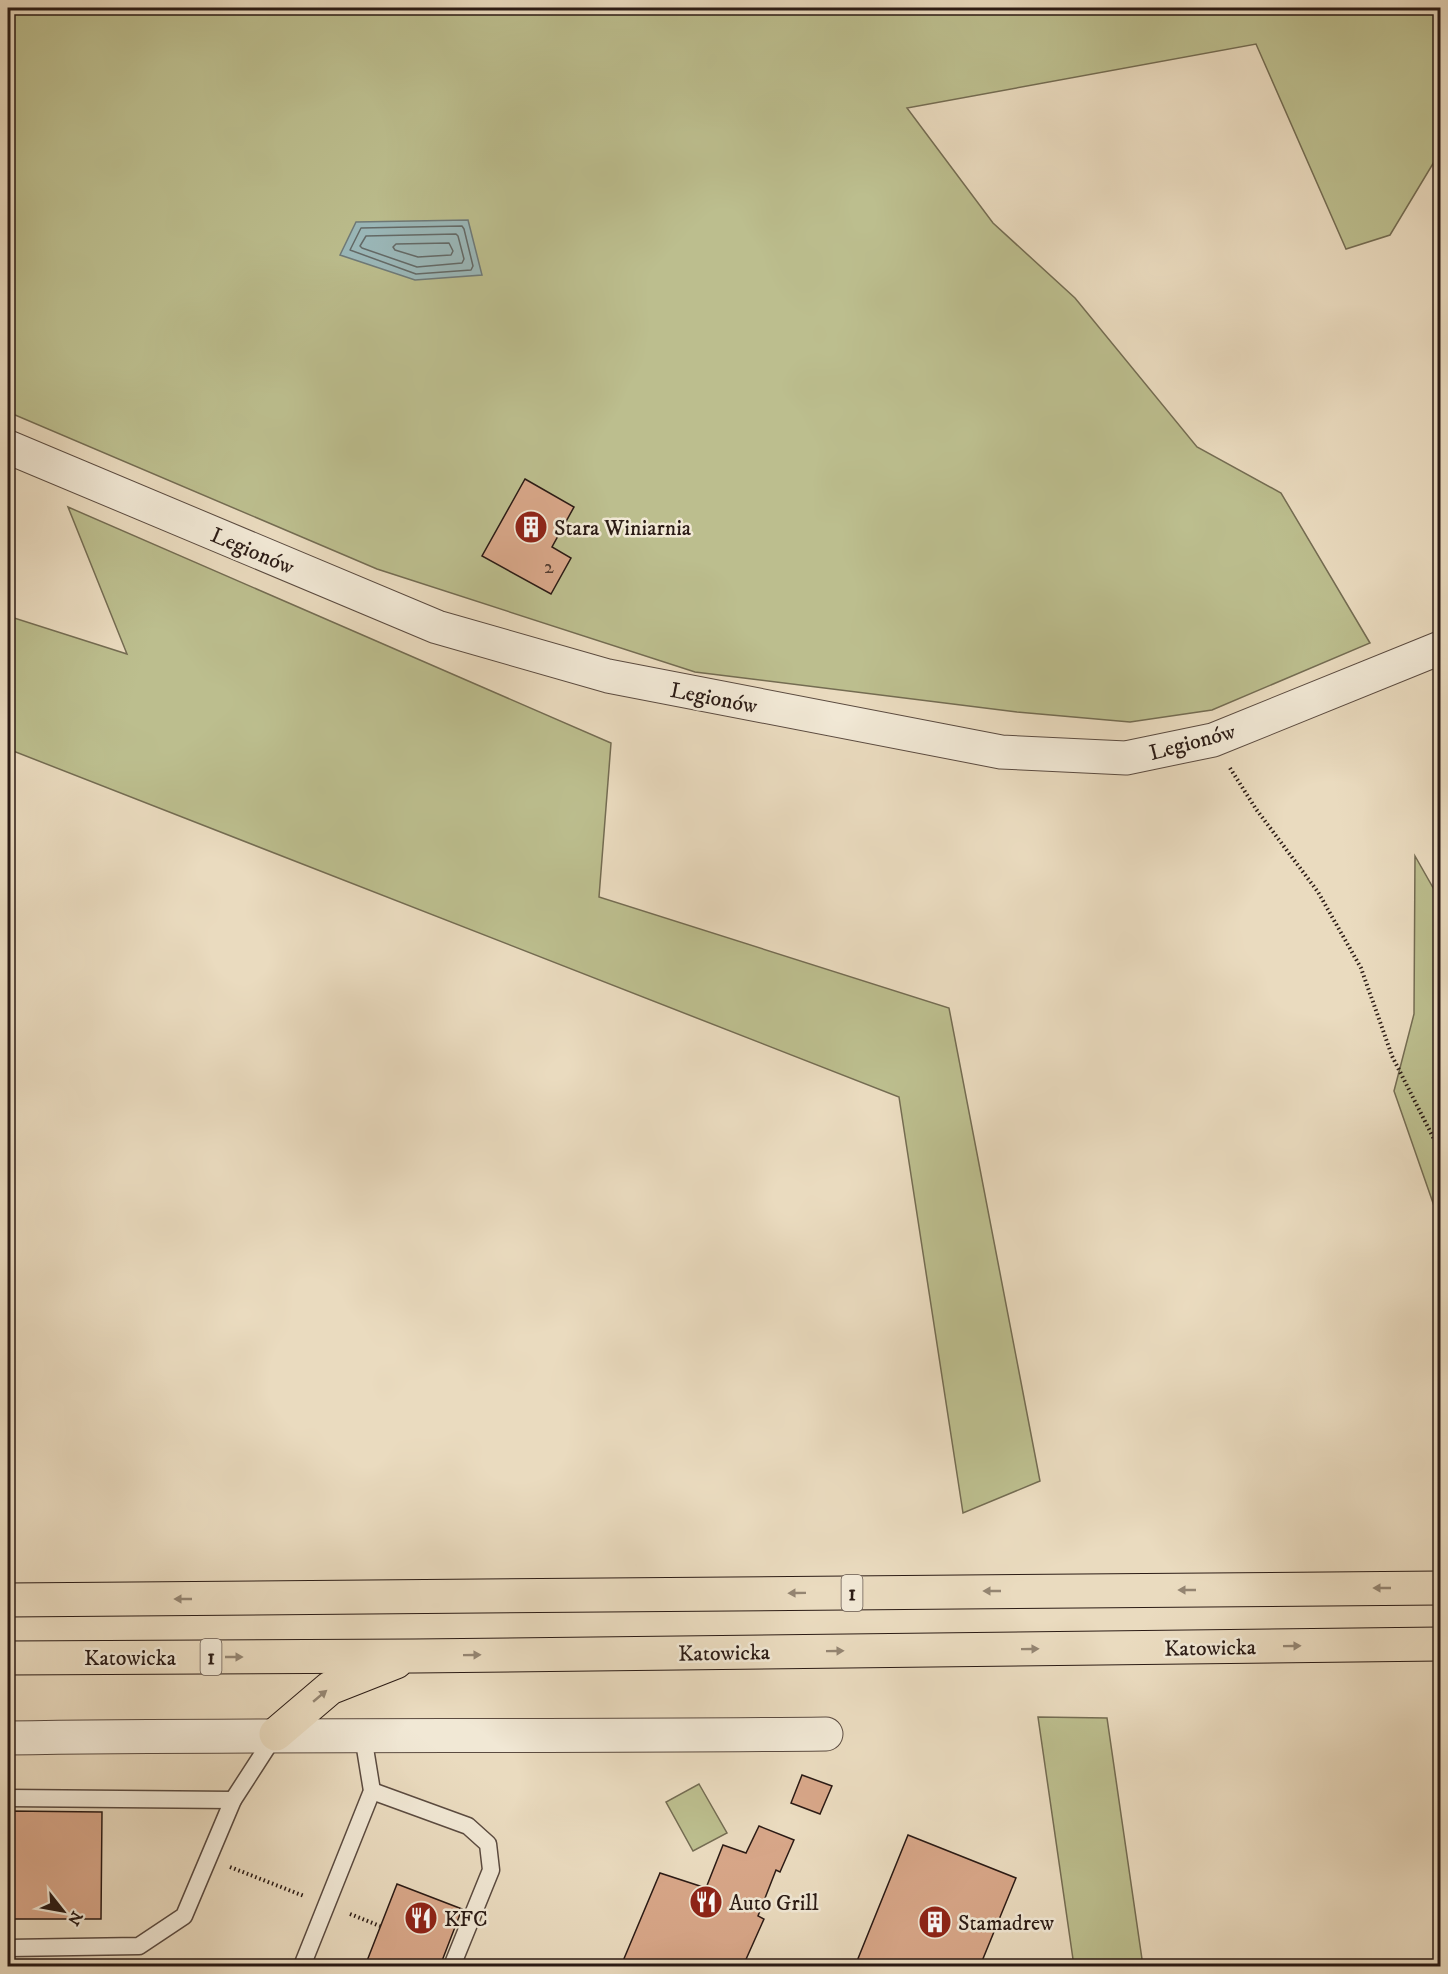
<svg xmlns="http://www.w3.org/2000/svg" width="1448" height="1974" font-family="'IM FELL DW Pica',serif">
<rect width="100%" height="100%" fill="#eadbbf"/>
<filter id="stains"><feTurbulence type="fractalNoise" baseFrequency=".00333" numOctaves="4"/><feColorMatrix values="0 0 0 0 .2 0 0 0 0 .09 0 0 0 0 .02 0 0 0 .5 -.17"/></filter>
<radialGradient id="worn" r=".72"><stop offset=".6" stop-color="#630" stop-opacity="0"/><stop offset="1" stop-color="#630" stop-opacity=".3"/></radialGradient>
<g fill="#bcbe8e" stroke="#746c52" stroke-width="1.5">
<path d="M8,8h1432v144l-50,83 -44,14 -90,-205 -349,64 86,115 82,75 122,149 84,46 89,150 -158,67 -82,12 -113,-10 -322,-40 -318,-103 -369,-157z"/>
<path d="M68,507l543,236 -12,154 350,111 91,473 -77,32 -64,-416 -891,-348v-133l119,38z"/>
<path d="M1415,856l25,44v323l-46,-132 20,-77z"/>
<path d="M1038,1717l69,1 36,248h-69z"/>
<path d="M699,1784l28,49 -34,18 -27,-49z"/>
</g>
<path fill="#9bb9bb" stroke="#6e7a79" stroke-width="1.5" d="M468,220l14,55 -67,5 -75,-25 16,-33z"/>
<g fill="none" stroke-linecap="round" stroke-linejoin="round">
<g stroke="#636a68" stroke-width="1.5">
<path d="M462,226l2,3 9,37 -2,4 -55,4 -66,-24 11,-22z"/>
<path d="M456,234l2,2 6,23 -2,4 -45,4 -55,-19 -2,-2 6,-10z"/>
<path d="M449,243l4,8 -2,4 -33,2 -23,-7 -2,-3 3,-3z"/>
</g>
</g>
<g fill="#d8a789" stroke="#2b1b15" stroke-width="1.5">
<path d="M525,479l49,28 -22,40 19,11 -20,36 -69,-38z"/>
<path d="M802,1775l30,11 -12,28 -29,-11z"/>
<path d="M8,1811l94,1 -1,107h-93z"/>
<path d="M759,1826l35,14 -14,32 -4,-2 -18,46 6,3 -21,47h-105l-15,-5 37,-88 46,15 17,-43 23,8z"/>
<path d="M908,1835l108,43 -36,88h-125z"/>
<path d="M397,1884l65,25 -22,57h-75z"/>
</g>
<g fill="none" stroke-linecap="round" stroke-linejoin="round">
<g stroke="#5b4b40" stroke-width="19">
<g id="service">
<path d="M372,1791l96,35 20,18 3,26 -39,96"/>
<path d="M8,1798l225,2"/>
<path d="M8,1948l131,-2 45,-30 49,-116 42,-65"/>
<path d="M302,1966l70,-175 -9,-55"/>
</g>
</g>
<g stroke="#5b4b40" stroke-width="35">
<g id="minor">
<path d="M8,447l429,180 171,49 393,76 125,6 87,-18 227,-92"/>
<path d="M8,1738c272,-4 545,-1 818,-4"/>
</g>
</g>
<g stroke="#2b1b15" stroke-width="35">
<g id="primary">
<path d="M8,1600l1432,-12"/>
<path d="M8,1658l406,-2 1026,-12"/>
<path d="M276,1734l54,-46 66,-26"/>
</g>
</g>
<g stroke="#2b1b15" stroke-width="4" stroke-dasharray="1.5 3" stroke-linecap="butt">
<path d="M1230,768l26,41 62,83 43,76 31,88 48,95"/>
<path d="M230,1867l74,29"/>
<path d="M350,1914l30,12"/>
</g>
<use href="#service" stroke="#f1e8d5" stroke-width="16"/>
<use href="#minor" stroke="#f1e8d5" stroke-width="33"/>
<use href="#primary" stroke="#eadbbf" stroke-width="33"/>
</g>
<defs><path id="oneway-solid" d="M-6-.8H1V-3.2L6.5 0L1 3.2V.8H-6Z" transform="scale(1.5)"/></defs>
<g fill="#948572">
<use href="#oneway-solid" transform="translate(1382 1588) rotate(180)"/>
<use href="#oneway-solid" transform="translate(1187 1590) rotate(180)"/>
<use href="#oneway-solid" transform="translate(992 1591) rotate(180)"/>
<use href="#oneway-solid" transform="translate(797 1593) rotate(179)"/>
<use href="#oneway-solid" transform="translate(183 1599) rotate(180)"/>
<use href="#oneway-solid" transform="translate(1292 1646) rotate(-1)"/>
<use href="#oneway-solid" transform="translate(1030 1649) rotate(-1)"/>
<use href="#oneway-solid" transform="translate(835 1651) rotate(-1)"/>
<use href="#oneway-solid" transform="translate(472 1655) rotate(-1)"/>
<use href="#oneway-solid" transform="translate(234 1657)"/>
<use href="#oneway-solid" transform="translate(320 1696) rotate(-40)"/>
</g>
<defs>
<g id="building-disc" transform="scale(1.725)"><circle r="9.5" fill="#8f2418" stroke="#f1e8d5"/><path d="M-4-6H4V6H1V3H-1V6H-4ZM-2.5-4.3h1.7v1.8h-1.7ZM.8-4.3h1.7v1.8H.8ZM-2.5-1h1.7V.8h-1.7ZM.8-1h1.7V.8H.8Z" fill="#fff"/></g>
<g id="restaurant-disc" transform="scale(1.725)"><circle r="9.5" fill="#8f2418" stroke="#f1e8d5"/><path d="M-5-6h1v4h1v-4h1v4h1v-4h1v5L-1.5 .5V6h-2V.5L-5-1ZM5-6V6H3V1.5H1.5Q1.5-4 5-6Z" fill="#fff"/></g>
</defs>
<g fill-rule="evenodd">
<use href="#building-disc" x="531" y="527"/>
<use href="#restaurant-disc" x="706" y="1902"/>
<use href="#restaurant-disc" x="421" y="1918"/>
<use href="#building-disc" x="935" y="1922"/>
</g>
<g text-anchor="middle" stroke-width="5" stroke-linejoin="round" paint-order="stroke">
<g font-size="20" fill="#563e32">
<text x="549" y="573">2</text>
</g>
<g fill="#f1e8d5" stroke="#66584f" stroke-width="1.5">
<rect x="841.5" y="1575" width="21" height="36" rx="4.5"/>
<rect x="200.5" y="1639" width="21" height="36" rx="4.5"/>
</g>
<g font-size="21" font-weight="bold" fill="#2b1b15">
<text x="852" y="1600">1</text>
<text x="211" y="1664">1</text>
</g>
<g font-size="22" fill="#2b1b15" stroke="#f1e8d5" text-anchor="start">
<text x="554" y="535">Stara Winiarnia</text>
<text x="729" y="1910">Auto Grill</text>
<text x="444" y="1926">KFC</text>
<text x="958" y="1930">Stamadrew</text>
</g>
<g font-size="22" fill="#2b1b15" stroke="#f1e8d5">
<text transform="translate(253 550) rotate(23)" y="8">Legionów</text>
<text transform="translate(714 697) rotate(11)" y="8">Legionów</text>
<text transform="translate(1192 741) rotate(-15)" y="8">Legionów</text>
<text transform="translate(1210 1647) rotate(-1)" y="8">Katowicka</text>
<text transform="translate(724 1652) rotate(-1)" y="8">Katowicka</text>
<text x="130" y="1665">Katowicka</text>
</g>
</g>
<rect width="1448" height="1974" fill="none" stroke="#eadbbf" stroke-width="30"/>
<rect x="9" y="9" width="1430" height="1956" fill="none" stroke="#2b1b15" stroke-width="3"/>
<rect x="15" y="15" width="1418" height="1944" fill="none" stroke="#2b1b15" stroke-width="1.5"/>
<g transform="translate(63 1911) rotate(121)" stroke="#f1e8d5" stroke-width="4.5" paint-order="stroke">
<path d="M0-4.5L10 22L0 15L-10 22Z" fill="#2b1b15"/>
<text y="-9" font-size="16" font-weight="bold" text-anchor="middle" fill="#2b1b15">N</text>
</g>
<rect width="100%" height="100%" filter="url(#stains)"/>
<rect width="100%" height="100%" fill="url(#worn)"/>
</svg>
